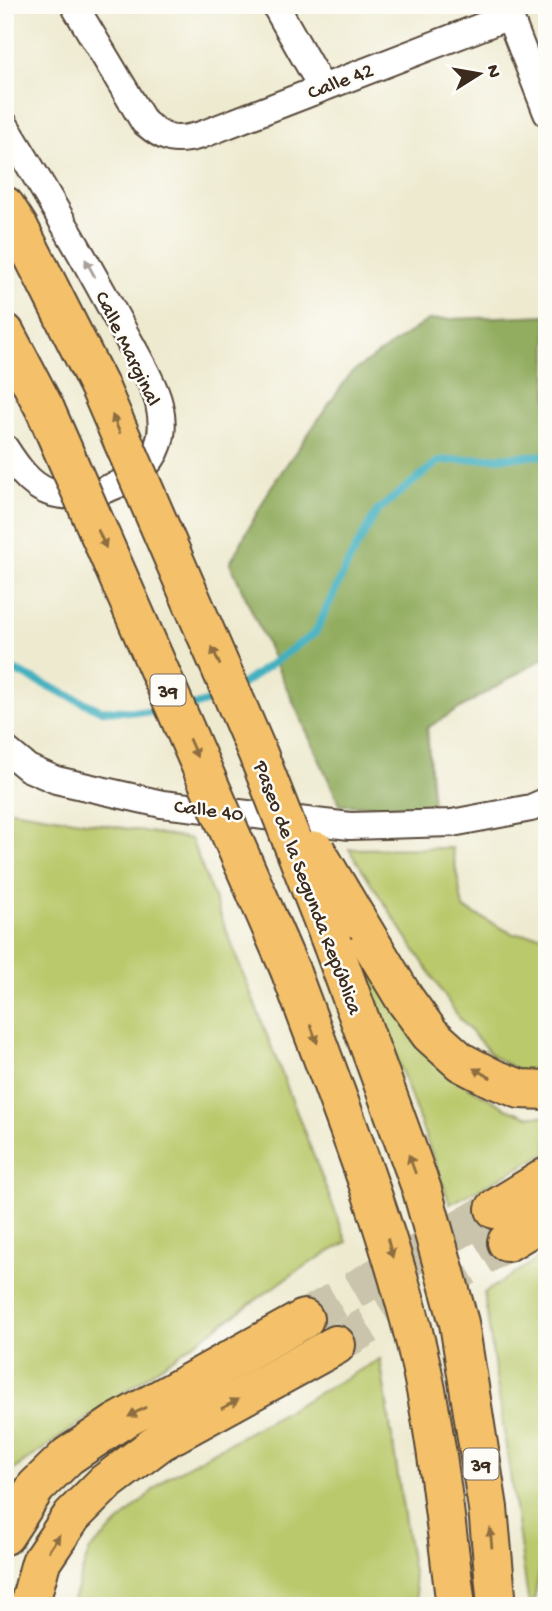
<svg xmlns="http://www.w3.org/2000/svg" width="552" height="1611" font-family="'Gochi Hand',sans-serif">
<rect width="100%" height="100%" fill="#fdfcf7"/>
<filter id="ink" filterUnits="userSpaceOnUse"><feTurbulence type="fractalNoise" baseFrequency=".0143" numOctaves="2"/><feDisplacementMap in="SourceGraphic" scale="14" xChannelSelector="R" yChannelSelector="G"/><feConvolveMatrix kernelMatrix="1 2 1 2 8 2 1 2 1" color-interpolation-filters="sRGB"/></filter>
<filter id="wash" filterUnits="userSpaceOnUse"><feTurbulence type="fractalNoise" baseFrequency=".00686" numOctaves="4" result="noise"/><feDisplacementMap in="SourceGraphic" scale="28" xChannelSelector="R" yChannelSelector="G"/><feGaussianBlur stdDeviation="1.57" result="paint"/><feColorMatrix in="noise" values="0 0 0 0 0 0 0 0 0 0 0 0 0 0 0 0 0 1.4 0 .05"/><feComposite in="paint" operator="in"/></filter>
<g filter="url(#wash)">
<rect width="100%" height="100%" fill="#eeead0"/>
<g fill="#bac96c" stroke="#7a7a45" stroke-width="2">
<path d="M5,809l186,30 156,403 -47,27 -288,202 -7,20z"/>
<path d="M452,848l11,60 50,26 34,1v137l-22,2 -32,-18 -34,-38 -110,-169z"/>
<path d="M356,946l102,135 48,27 21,8h20v37l-97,51z"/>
<path d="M547,1253v276l-14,77h-4l-45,-313z"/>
<path d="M380,1359l38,247h-347l18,-55 77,-73z"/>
</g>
<path fill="#93ad60" stroke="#676c3f" stroke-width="2" d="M547,315v341l-120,72 6,79 -93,-2 -110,-242 41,-76 80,-114 77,-53z"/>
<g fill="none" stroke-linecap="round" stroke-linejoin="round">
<g stroke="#43b0c0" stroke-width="8">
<path d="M5,666l95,44 68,3"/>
<path d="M241,685l74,-52 34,-72 28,-50 62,-50 108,-6"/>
<path d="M187,708l34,-11"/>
</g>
</g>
</g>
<g filter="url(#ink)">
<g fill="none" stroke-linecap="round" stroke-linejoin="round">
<g stroke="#cac4ac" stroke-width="38" stroke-dasharray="38 19" stroke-linecap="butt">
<path d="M304,1319l191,-110"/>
<path d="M336,1345l171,-103"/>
</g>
<g stroke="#564739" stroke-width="30">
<g id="minor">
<path d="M74,5l70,117c21,18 30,21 57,13l308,-119"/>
<path d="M275,5l46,81"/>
<path d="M505,5l42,108"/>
<path d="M5,125c41,67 80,134 117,203 10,19 33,57 37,76 3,13 4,30 -1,42 -12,36 -75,58 -109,46 -20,-7 -33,-27 -44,-44"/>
<path d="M5,749l23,19 28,12 106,24 188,22 102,-3 79,-15 16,-7"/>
</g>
</g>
<g stroke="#564739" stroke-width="42">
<g id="trunk">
<path d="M5,206l14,22 81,160"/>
<path d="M5,333l40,76"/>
<path d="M356,918l48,80 26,36 31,28 31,16 28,11 27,1"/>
<path d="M333,946l89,244 37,133 29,185 9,98"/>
<path d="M290,970c46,125 96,248 127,378 20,84 28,172 39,258"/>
<path d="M495,1209l52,-32"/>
<path d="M507,1242l40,-24"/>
<path d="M5,1535l31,-48 32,-31 49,-33 187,-104"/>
<path d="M29,1606l12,-44 31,-46 33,-33 56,-42 175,-96"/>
</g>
</g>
<use href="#minor" stroke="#fff" stroke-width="26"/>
<use href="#trunk" stroke="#f4c16a" stroke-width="38"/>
<g stroke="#564739" stroke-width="42" stroke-linecap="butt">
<g id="trunk-bridge">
<path d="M100,388l158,366 75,192"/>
<path d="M45,409l245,561"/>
<path d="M316,851l40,67"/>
</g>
</g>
<use href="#trunk-bridge" stroke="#f4c16a" stroke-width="38"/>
</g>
<defs><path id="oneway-solid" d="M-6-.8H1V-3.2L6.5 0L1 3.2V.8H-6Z" transform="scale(1.75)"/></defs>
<use fill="#a79f9a" href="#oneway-solid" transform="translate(90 268) rotate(-118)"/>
<g fill="#8e6e40">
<use href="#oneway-solid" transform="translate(116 424) rotate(-113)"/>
<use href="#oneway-solid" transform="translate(102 539) rotate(66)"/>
<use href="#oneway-solid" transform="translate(216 656) rotate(-113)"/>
<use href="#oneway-solid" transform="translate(193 748) rotate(66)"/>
<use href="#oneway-solid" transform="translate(314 1034) rotate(70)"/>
<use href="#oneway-solid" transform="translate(482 1073) rotate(-152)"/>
<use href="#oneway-solid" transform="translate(412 1164) rotate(-110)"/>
<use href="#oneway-solid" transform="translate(390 1248) rotate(75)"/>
<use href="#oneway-solid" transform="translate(230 1404) rotate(-29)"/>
<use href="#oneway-solid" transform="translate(137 1412) rotate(151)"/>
<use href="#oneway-solid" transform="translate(491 1538) rotate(-95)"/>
<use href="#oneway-solid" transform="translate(54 1543) rotate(-56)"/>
</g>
</g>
<g text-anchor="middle" stroke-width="5" stroke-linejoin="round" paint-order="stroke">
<g fill="#fdfcf7" stroke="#75695f" stroke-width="2">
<rect x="150.5" y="674.5" width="35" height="31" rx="5"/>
<rect x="463.5" y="1448.5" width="35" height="31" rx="5"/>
</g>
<g font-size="19" font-weight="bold" fill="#3b2a1e">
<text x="168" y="697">39</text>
<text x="481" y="1471">39</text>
</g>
<g font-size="21" fill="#3b2a1e" stroke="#fdfcf7">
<text transform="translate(340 80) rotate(-21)" y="7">Calle 42</text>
<text transform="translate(129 348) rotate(64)" y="7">Calle Marginal</text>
<text transform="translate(209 809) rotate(7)" y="7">Calle 40</text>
<text transform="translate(309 887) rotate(69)" y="7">Paseo de la Segunda República</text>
</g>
</g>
<rect width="552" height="1611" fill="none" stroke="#fdfcf7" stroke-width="28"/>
<g transform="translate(479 74) rotate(79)" stroke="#fdfcf7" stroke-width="5" paint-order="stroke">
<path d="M0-5L12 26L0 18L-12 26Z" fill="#3b2a1e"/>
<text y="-10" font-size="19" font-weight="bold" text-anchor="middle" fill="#3b2a1e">N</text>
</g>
</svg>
